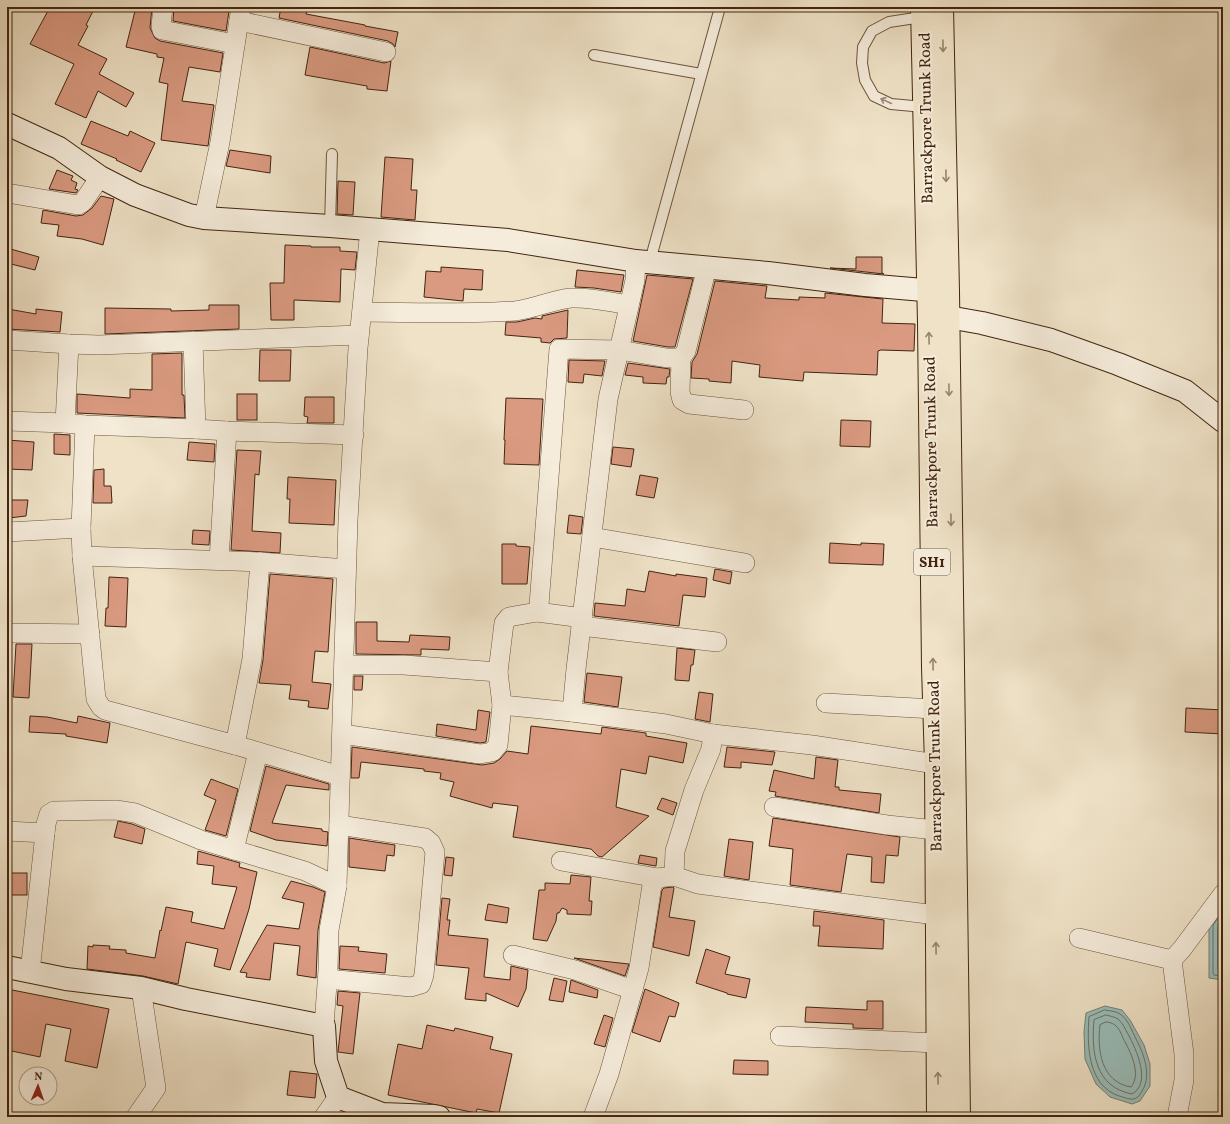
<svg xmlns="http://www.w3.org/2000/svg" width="1230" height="1124" font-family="Vollkorn,serif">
<rect width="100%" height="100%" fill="#efe2c7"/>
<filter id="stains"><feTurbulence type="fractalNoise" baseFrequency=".005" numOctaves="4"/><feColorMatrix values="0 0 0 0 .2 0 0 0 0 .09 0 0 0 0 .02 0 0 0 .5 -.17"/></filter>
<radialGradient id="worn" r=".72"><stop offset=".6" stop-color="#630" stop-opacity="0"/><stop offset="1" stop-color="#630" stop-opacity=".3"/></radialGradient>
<g fill="#9abdb9" stroke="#778075">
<path d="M1223,904v76l-14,-2v-54z"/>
<path d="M1105,1006l17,4 8,10 14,25 6,19v22l-10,15 -8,3 -22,-7 -14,-13 -11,-25 -1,-27 2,-19z"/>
</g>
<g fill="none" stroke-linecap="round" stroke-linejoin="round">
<g stroke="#6e7164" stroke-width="1">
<path d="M1218,918l-5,7v48l1,2 9,1"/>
<path d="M1223,920l-5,7v42l1,1 4,1"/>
<path d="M1105,1010c4,1 11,1 15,4 8,5 12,17 16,25 8,15 16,37 6,52 -2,3 -3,6 -6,7 -5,3 -12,-1 -17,-2 -32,-11 -32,-52 -30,-79z"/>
<path d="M1106,1015c4,1 9,2 12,4 5,4 7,10 10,15 8,15 24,49 4,60 -37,-7 -41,-42 -38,-74z"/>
<path d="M1106,1022c3,0 6,1 9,3 4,3 6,8 8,13 7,13 19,36 8,49 -30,-5 -34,-37 -31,-62z"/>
</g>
</g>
<g fill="#da9a81" stroke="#43250f">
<path d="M50,7h45l-9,18 2,1 -10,19 29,14 -8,15 35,19 -8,14 -28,-16 -12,27 -31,-14 19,-40 -44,-20z"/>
<path d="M136,7h16l-2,21 5,10 5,3 63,12 -3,19 -31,-5 -7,34 32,4 -6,41 -47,-6 7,-56 -9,-2 5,-24 -7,-1v-3l-31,-7z"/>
<path d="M174,7h15l16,3 1,-3h3l20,4 -3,20 -53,-10z"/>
<path d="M281,7h27l-2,7 59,11v1l33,6 -3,15 -2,-3 -5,-3 -109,-23z"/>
<path d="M310,47l74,16 7,-2 -4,30 -20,-2v-3l-62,-11z"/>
<path d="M91,121l37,15 2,-5 25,12 -14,29 -25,-12 1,-1 -36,-15z"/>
<path d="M230,150l41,6 -1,17 -44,-7z"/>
<path d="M385,157l28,2 -2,31h6l-2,30 -34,-3z"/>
<path d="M57,170l16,6 -2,4 6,3 -2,6 3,1 -2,3 -27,-4z"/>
<path d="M338,181l17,1 -2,33 -16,-1z"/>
<path d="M101,196l13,3 -11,46 -21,-6 -25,-3 2,-11 -18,-2 2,-13 33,6 7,-1 9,-7z"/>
<path d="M285,245l26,1v1h29v4l17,1 -2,18 -14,-1 -1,33 -46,-2v20h-23l-1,-37h14z"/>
<path d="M7,248l32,9 -4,13 -28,-7z"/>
<path d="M856,257h26v16l2,1 -54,-6 26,1z"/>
<path d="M441,267l42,3 -1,20 -18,-1 -1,12 -39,-4 2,-26 15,1z"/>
<path d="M577,270l47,5 -3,17 -27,-4 -19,-1z"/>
<path d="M647,275l46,4 -18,68h-7l-35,-6z"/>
<path d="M715,281l52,5 -2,12 34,2v-3l26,1v-5l58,6 -1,24 33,1 -1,27 -33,-1 -3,1 -1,24 -73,-3 -1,9 -44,-4 1,-12 -28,-4 -1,22 -22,-2v-2l-18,-1 1,-16 5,-8z"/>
<path d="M209,305h30v24l-134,5v-26l66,1v2l38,-1z"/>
<path d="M8,309l28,5v-5l26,3 -2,20 -53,-3z"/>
<path d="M568,310l-1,28 -13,1 -4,4 -9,-1v-4l-36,-3 1,-13h11l18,-4 7,1v-3z"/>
<path d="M260,350h31l-1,31h-31z"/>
<path d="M182,353v42h2l1,23 -108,-5v-19l53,4v-9l22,1v-36z"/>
<path d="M569,360l36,1 -3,15 -18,-2 -1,9 -15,-1z"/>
<path d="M628,363l42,6 -1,8h-2l-1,7 -23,-1v-6l-18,-2z"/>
<rect x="237" y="394" width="20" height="26"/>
<path d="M305,397h29v26h-27l1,-6 -4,-1z"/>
<path d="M506,398l37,1 -4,66 -35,-1 1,-24h-1z"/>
<path d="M841,420l30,1 -1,26 -30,-1z"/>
<path d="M54,434l16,1v20l-16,-1z"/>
<path d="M7,440l27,2 -2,28 -25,-1z"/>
<path d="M189,442l26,2 -1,18 -27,-2z"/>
<path d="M613,447l21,2 -3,18 -20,-3z"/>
<path d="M237,450l24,1 -2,24 -4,-1 -3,57 29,2 -1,20 -49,-3z"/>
<path d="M104,469v17h7l1,17h-19l1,-33z"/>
<path d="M640,475l18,3 -4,20 -18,-3z"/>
<path d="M288,477l48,3 -2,45 -45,-2 1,-24h-3z"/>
<path d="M9,500h19l-2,16 -17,2z"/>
<path d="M569,515l14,2 -2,17 -14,-1z"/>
<path d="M193,530l17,1 -1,14 -17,-1z"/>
<path d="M830,543l31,2v-2l23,1 -1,21 -54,-2z"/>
<path d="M502,544h14v2l14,1 -3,37h-25z"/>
<path d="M715,569l17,3 -2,12 -17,-4z"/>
<path d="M649,571l27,5v-2l31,4 -2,19 -22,-2 -4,31 -85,-10 1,-13 30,3 2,-17 18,3z"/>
<path d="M270,574l63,5 -5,73 -13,-1 -3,31 19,2 -3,25 -20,-2 1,-6 -20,-2 2,-14 -32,-2 4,-23z"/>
<path d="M109,577l19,1 -2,49 -21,-1 1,-18h2z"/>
<path d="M356,622h21v19l32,1 1,-7 40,2 -1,13 -28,-1v6l-65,-1z"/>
<path d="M16,644h16l-3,54 -16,-1z"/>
<path d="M677,648l18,2 -2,15h-2l-2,16 -14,-1z"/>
<path d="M587,673l35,4 -4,30 -34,-5z"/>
<path d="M354,676h9l-1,14h-8z"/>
<path d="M699,692l14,2 -3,28 -15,-3z"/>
<path d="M1186,708l37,2v24l-38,-2z"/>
<path d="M478,710l12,2 -4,30 -6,1 -44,-7 1,-12 39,6z"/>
<path d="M30,716l17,1 30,6 1,-7 32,7 -3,20 -41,-7v-2l-37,-2z"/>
<path d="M531,726l70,8 1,-7 44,6v3l41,7 -4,20 -34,-7 -3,18 -25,-5 -5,38 33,9 -47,41 -4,-1 -7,-7 -78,-12 5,-31 -25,-3 -1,5 -42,-12 4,-14 -14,-3 1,-6 -17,-2v-2l-63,-7 -2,16h-8l1,-31 130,18 12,-2 6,-4 7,-8 21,3z"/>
<path d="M727,747l48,5 -3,13 -31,-3v6l-17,-1z"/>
<path d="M816,757l22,3 -3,27h4v3l42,4 -2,19 -104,-17 1,-4 -7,-1 5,-21 40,9z"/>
<path d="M266,766l63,18v6l-43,-5 -14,38 50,6v2l6,1 -1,14 -51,-6 -26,-9z"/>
<path d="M211,779l27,10 -12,47 -21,-6 11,-30 -12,-5z"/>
<path d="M662,798l15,5 -4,12 -16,-6z"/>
<path d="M773,818l127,19 -2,19 -12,-1 -2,28 -13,-1 1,-25 -25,-3 -6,38 -51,-7 3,-36 -24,-3z"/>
<path d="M118,821l14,3 13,5 -3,15 -28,-7z"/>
<path d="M349,838l46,7 -1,11 -7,-1 -2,16 -36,-4z"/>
<path d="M729,839l24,3 -4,38 -25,-4z"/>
<path d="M198,851l42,12 -1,4 18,5 -8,37 -19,61 -16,-4 4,-17 -32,-7 -8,42 -35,-8 -56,-7 1,-23 5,1v-2l17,1 -1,3 17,1v3l29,5 5,-28 1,1 5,-24 27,5 -2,10 33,7 13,-42 -25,-3 2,-18 -17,-2z"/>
<path d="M640,855l17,3 -1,8 -18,-3z"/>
<path d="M446,857l8,1 -2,18 -8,-1z"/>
<rect x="7" y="873" width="20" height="22"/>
<path d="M571,875l20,2 -2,24h3l-1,14 -24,-1v-4l-5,-2 -3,5h-2l-1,8 -9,20 -14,-2 6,-49h6v-7l25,1z"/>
<path d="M291,881l22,6 12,5 -7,38 -2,48 -19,-3 3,-29 -26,-3 -4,37 -24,-3 1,-4 -7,-1 27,-47 32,4 5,-26 -22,-5z"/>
<path d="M673,887l1,1 -5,29 26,4 -6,35 -36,-9 9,-57 2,-2z"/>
<path d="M442,898l8,1 -3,21h3l-2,15 40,4 -4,38 26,3 1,-14 17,4 -2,19 -8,18 -32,-14v8l-21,-2 4,-31 -33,-3z"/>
<path d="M488,904l21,4 -2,15 -22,-3z"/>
<path d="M814,911l70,9 -1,29 -65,-3 2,-20h-7z"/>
<path d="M340,946l19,1 -1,4 29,3 -2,19 -46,-4z"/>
<path d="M706,949l24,8 -5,17 25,5 -4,19 -19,-4v-1l-31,-10z"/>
<path d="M574,958l55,6 -4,12z"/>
<path d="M554,978l13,3 -4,21 -14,-2z"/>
<path d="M571,980l27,10 -1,8 -28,-6z"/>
<path d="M7,989l102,20 -12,59 -32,-7 6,-32 -25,-5 -6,33 -33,-7z"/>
<path d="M645,989l34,14 -4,14 -6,-1 -9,26 -28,-10z"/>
<path d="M338,991l22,2 -7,61 -15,-2 5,-46 -6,-1z"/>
<path d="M867,1001h16v28l-30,-1v-4l-48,-2 1,-15 61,3z"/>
<path d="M604,1015l9,3 -8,29 -11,-3z"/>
<path d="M427,1025l27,6 1,-3 38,9 -3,12 22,5 -13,59 -22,-4 -1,4 -88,-18 10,-51 24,5z"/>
<path d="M734,1060l34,1v14l-35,-1z"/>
<path d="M290,1071l27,3 -2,24 -28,-3z"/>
</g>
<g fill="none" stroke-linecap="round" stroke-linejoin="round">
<g stroke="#6e543d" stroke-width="12">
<g id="lane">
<path d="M922,17l-33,5 -17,9 -9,16 -1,16 3,17 9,16 17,8 33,3"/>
<path d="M594,55l107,19"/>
<path d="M330,226l2,-72"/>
<path d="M650,261l69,-250"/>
</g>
</g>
<g stroke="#6e543d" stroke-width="20">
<g id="street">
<path d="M163,7l-2,19 1,4 73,14"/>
<path d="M239,21l147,31"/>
<path d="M7,193l71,12 5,-3 17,-25"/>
<path d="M204,218l16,-76 21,-135"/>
<path d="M636,261l-1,19 -27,119 -32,270 -4,43 94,12 47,10 99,11 124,19"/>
<path d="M362,312c51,1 101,2 153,-1 18,-2 37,-11 56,-13 19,-1 40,4 58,7"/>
<path d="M7,340l62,4 30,1 260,-10"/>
<path d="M193,341l3,88"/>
<path d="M69,344l-4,79 20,2 111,4 31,2 127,4"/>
<path d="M681,358l-1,34 2,8 7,4 55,6"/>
<path d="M7,421l58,2"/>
<path d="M81,528l1,28 14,143 5,8 4,3 130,35 17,-86 8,-97"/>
<path d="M7,532l74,-4 4,-103"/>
<path d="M592,537l153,26"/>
<path d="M82,556l178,6 86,7"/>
<path d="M219,560l8,-129"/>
<path d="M537,612l46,6"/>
<path d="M581,626l136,16"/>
<path d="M7,633l83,1"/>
<path d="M344,665h60l94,7"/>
<path d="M826,703l108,6"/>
<path d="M502,705l70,7"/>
<path d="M342,734l138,20 12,-2 6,-7 4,-40 -4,-33 6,-49 5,-6 28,-5 2,-7 20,-256 60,1 48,8h14l5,-7 21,-84"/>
<path d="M713,734l-2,15 -17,41 -19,61 -1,25 24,8 150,20 88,11"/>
<path d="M235,745l105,31"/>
<path d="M774,807l113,18 49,5"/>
<path d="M7,831l38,2"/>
<path d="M234,850l24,-98"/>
<path d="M561,861l97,17"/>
<path d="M1079,938l93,22"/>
<path d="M513,955l62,15 58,20"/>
<path d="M30,972l16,-148 3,-10 5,-3 62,-1 19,3 66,27 104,31 32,15"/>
<path d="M327,979l84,8 10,-3 3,-9 11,-123 -4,-9 -6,-5 -86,-13"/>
<path d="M324,1026l4,-56 1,-40 8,-44 11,-366 10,-172 12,-119"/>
<path d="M780,1036l157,7"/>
<path d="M136,1117l20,-29 -15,-100"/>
<path d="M324,1117l14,-20"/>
<path d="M593,1117l16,-43 30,-106 13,-83 6,-7 16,-2"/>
<path d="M1177,1117l7,-37v-26l-12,-94 10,-11 41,-55"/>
</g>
</g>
<g stroke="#43250f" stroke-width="24">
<g id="secondary">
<path d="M7,124l52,24 41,29 35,18 54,20 15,3 126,8 178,14 128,21 132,12 97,12 82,7"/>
<path d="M948,317l34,6 69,17 67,24 67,27 38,30"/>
<path d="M7,967l59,12 75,9 45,11 138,27 2,35 12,36 44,17 52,2 5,1"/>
</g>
</g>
<g stroke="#43250f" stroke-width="24">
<g id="primary">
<path d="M922,7l7,316 4,344 3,97 2,353"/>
<path d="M942,7l6,285 11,825"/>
</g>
</g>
<use href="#lane" stroke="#f5ecdb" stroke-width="10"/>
<use href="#street" stroke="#f5ecdb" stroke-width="19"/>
<use href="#secondary" stroke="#f5ecdb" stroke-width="22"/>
<use href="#primary" stroke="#efe2c7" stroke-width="22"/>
</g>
<defs><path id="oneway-shaft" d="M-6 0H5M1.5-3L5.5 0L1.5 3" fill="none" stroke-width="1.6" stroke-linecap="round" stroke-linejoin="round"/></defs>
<g stroke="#99846b">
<use href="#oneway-shaft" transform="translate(943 46) rotate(89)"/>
<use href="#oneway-shaft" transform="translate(946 176) rotate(89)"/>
<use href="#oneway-shaft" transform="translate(929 338) rotate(-91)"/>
<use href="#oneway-shaft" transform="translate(949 390) rotate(89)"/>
<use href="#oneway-shaft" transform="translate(951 520) rotate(89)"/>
<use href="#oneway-shaft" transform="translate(933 664) rotate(-91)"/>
<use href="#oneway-shaft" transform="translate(936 948) rotate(-91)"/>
<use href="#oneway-shaft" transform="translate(938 1078) rotate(-91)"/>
</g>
<use stroke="#9c8875" href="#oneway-shaft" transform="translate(886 101) rotate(-155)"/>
<g text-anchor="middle" stroke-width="4" stroke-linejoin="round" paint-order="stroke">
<rect fill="#f5ecdb" stroke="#78614c" stroke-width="1" x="914" y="549" width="36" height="26" rx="3"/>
<g font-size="15" font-weight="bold" fill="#43250f">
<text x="932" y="567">SH1</text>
</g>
<g font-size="16" fill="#43250f" stroke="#f5ecdb">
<text transform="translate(925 118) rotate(-91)" y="6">Barrackpore Trunk Road</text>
<text transform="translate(930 442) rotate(-91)" y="6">Barrackpore Trunk Road</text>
<text transform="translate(934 766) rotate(-91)" y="6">Barrackpore Trunk Road</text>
</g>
</g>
<rect width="1230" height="1124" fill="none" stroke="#efe2c7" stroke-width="24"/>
<rect x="8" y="8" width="1214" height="1108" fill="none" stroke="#43250f" stroke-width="2"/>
<rect x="12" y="12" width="1206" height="1100" fill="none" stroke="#43250f"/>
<g transform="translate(38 1086) rotate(2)"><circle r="19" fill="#f5ecdb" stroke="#ae9c89"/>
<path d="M0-3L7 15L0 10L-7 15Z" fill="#8f2418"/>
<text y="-6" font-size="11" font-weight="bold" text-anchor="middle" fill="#43250f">N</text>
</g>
<rect width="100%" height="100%" filter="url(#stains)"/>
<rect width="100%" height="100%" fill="url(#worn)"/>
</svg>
